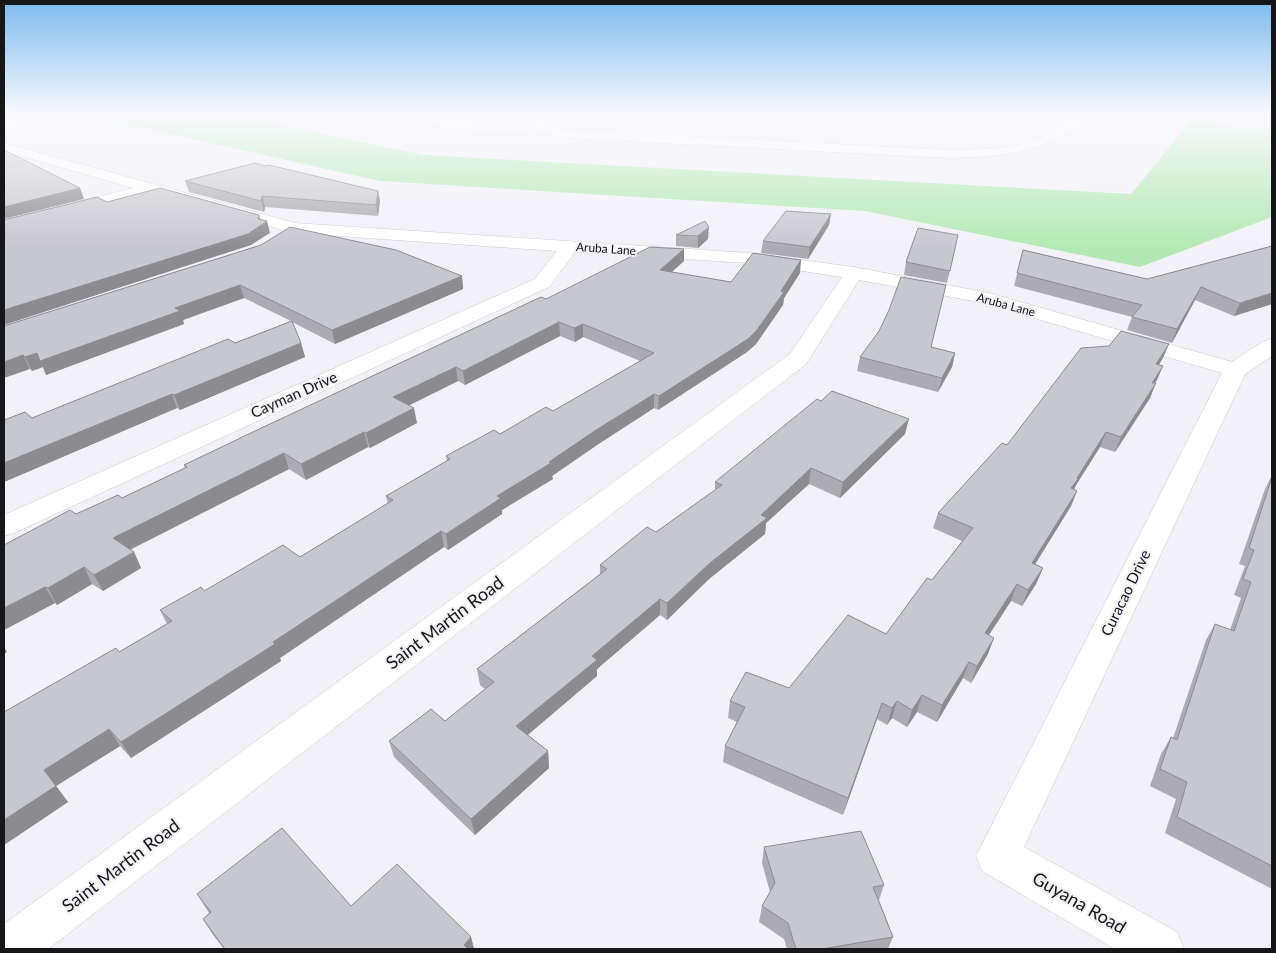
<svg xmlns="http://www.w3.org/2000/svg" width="1276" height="953" font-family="Lato,sans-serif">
<rect width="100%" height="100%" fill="#f2f1f8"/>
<path fill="#b2e9b3" d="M234,115l190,40 707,39 60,-73 62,8 19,-1v89l-132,50 -275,-56 -485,-30 -291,-65z"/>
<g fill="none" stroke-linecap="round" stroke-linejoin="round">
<g stroke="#cbc9d0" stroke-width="1">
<g id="minor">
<path d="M41,115h26l-6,4 -57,11v-8z"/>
<path d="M390,115c48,0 94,13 143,9l6,-9h12l-6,10 22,5 382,20 41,-1 30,-4 28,-10 32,-20h14c-7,8 -17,13 -25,18 -38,22 -77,24 -120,25l-382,-20 -27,-7 -37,2 -36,-2 -71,-12z"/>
<path d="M1220,115h20l9,5 -6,4z"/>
<path d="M4,143l291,80 453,30 106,14 135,26 243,69 32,-21 8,-2v17l-27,18 -221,473 153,85 7,17h-69l-133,-78 -6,-15 246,-483 -243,-71 -120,-22 -53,84 -758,585h-44v-25l786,-570 52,-77 -94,-14 -173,-11 -26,35 -535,246 -10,3v-21l531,-236 22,-28 -263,-18 -144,-40 -146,38v-10l129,-33 -129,-37z"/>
</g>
</g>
<use href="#minor" fill="#fff" fill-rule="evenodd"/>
</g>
<g fill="#ababb1">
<path d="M185,181l193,10 2,10 -2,15 -113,-9 -1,5 -75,-20z"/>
<path d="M831,214l-2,11 -21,34 -47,-6 2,-12z"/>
<path d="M705,221l3,18 -10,9 -22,-2v-11z"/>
<path d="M958,235l-11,48 -43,-8 2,-13z"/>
<path d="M261,245l201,31 1,13 -128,55 -43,-22 9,21 4,14 -125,53 -3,-2 -173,74v-62l28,-2 203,-75 56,-22 -47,-23 -61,22 1,4 -138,51 -3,-8 -11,4 -2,-2 -26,-43z"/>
<path d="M1272,246v58l-38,12 -39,-16 -23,43 -45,-13 5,-13 -118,-31 9,-36 124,29z"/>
<path d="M684,249v12l-12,11 59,10 69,-9 -16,25 -1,7 -27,39 -9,8 -89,58 -4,-2 -57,37 -45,31 1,3 -51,31v4l-54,36 -4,-3 -164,111 1,3 -150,97 -11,-12 -64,40 12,16 -64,43 115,-193 48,-28 -7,-14 44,-19 96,-34 88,-53 -2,-8 61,-35 -1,-5 54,-22 53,-23 87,-50 -57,-24 -8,5 -15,-6 -95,49 -7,-4 -49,24 8,18 -47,25 -2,-1 -62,33 -17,-11 -159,81 4,2 7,16 -38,23 -11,-7 -35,21 -2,-2 -51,27 72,-116 46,-16 63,-30 -1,-3 362,-166z"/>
<path d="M931,347l24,6 -3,14 -14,25 -81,-21 3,-14z"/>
<path d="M1163,358l-4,7 -2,15 -2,3 -5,15 -35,54 -15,-5 -24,38 -2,4 3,2 -6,15 -36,58 8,4 -7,16 -14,22 -11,-5 -22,34 -1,19 -17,29 -8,-5 -26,44 -20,-10 -10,15 -15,-9 -5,7 -10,-6 -34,96 -120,-53 2,-16 12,-24 -9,-4 2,-17 59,-13 97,-54 46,-54 30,-39 -29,-13 5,-15 69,-68z"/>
<path d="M905,434l-65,64 -31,-14 -43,39 -1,11 -56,45 -42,41 -7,-5 -63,54v7l-69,59 20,16 1,17 -74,67 -81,-78 -5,-16 56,-20 40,-32 -5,-4 -3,-16 123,-95v-9l56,-33 59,-42v-8z"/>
<path d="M1272,475v414l-107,-56 11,-34 -26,-13 11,-32 10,-17 2,1 33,-98 9,-16 15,6 11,-32 -7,-3 11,-29 -6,-2 26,-75z"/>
<path d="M764,847l120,38 -5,15 14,37 -5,12h-101l-3,-10 -25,-17 3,-16 8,-14 -8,-29z"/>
<path d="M197,894l154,12 120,31 3,12h-250l-11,-14 -10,-16 6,-6z"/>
</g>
<g fill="#8b8b90">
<path d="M80,188l4,11 -80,20v-12z"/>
<path d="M378,191l2,10 -2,15 -2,-11z"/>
<path d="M262,196l3,11 -1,5 -3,-11z"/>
<path d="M831,214l-2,11 -21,34 2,-12z"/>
<path d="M259,215l3,10 5,-4 3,12 -19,12 -247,80v-15l254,-91z"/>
<path d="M709,227l-1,12 -10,9v-12z"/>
<path d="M684,249v12l-24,21v-12z"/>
<path d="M801,260l-1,13 -16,25 -1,7 -27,39 -9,8 -89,58 1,-14 122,-105z"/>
<path d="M462,276l1,13 -128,55 -3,-14z"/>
<path d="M240,285l4,13 -61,22 1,4 -138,51 -3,-8 -11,4 -7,-14 150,-49z"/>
<path d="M1201,287l-6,13 -23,43 5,-14z"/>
<path d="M1272,293v11l-38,12 6,-13z"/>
<path d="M559,322l1,14 -95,49 -2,-14z"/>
<path d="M583,324v13l-8,5 -1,-14z"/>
<path d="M301,343l4,14 -125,53 -6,-15z"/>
<path d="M1169,344l-6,14 -13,20 6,-14z"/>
<path d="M955,353l-3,14 -14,25 4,-14z"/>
<path d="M23,355l7,14 -26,9v-16z"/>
<path d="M1163,366l-6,14 -11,17 6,-14z"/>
<path d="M456,367l2,14 -62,31 -3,-15z"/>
<path d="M1156,383l-6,15 -35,54 6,-15z"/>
<path d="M172,394l5,14 -173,74v-19z"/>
<path d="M654,394v14l-57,37 -45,31 1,3 -51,31v4l-54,36 -2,-16 51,-38 99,-66z"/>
<path d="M414,408l3,15 -47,25 -4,-15z"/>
<path d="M909,419l-4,15 -65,64 3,-16z"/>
<path d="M364,432l4,15 -62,33 -5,-16z"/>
<path d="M1106,432l-6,15 -24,38 -4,9 -1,-6 6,-10z"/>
<path d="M284,453l5,16 -168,85 -8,-16z"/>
<path d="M811,468l-2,16 -43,39 -1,11 -56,45 -42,41v-17l94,-88z"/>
<path d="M1077,491l-6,15 -45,73 6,-16z"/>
<path d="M441,531l3,16 -164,111 1,3 -150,97 -10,-16z"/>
<path d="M134,552l7,16 -38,23 -9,-16z"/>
<path d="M84,567l8,17 -35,21 -9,-17z"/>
<path d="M1043,568l-7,16 -14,22 6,-16z"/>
<path d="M1017,584l-6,17 -32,49 6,-17z"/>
<path d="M45,587l10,16 -51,27v-22z"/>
<path d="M660,599v16l-63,54v7l-78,66 -3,-16 76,-70z"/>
<path d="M994,638l-6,16 -17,29 6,-17z"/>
<path d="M4,647l3,5 -3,2z"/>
<path d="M969,662l-6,16 -26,44 5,-17z"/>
<path d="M922,695l-5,17 -10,15 5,-17z"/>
<path d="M897,701l-5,17 -5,7 5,-17z"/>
<path d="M882,703l-5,16 -34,96 5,-17z"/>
<path d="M109,729l11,17 -64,40 12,16 -64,43v-25l40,-50z"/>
<path d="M548,751l1,17 -74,67 -4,-16z"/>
<path d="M471,937l3,12h-9l-1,-4z"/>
</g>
<g fill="#c7c7ce" stroke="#8b8b90">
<path d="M4,150l76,38 -76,19z"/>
<path d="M255,163l10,3 4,-1 109,26 -2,14 -114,-9 -1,5 -76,-20z"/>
<path d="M160,188l99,27 -1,4 9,2 -19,13 -244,76v-90l93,-23 10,5z"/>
<path d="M786,211l45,3 -21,33 -47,-6z"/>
<path d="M705,221l4,6 -11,9 -22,-1z"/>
<path d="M290,227l106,23 66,26 -130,54 -92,-45 -65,23 5,3 -140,50 -3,-8 -12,4 -2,-2 -19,7v-36l257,-81z"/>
<path d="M918,228l40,7 -8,36 -44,-9z"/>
<path d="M1272,246v47l-32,10 -39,-16 -24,42 -45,-12 10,-12 -125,-32 6,-23 124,29z"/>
<path d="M650,247l34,2 -24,21 71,12 22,-29 48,7 -20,31 3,1 -27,38 -9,9 -89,57 -5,-2 -58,36 -47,32 2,1 -54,33 4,2 -55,36 -5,-3 -168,111 2,2 -154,98 -12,-13 -65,41 12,16 -52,34v-108l112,-64 3,4 53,-31 -12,-11 41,-23 3,4 79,-46 17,12 93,-57 -7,-4 64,-37 -4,-3 48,-26 6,4 46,-27 7,4 101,-58 -71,-29 -9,4 -15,-6 -96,49 -7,-4 -63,30 21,11 -48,25 -2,-1 -63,32 -17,-11 -171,85 21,14 -40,23 -10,-8 -36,21 -3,-1 -41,21v-63l66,-35 6,4 42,-19 4,3 65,-31 -3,-2 71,-34 286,-134 5,2z"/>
<path d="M901,277l45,8 -15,62 24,6 -13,25 -82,-21 19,-26 10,-21z"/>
<path d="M292,321l9,22 -127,52 -2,-1 -168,69v-43l21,-8 7,6 196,-79 7,4z"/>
<path d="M1121,331l48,13 -13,20 7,2 -11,17h4l-35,54 -15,-5 -29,46 1,1 -7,9 6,3 -45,72 11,5 -15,22 -11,-6 -32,49 9,5 -17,28 -8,-4 -27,43 -20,-10 -10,15 -15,-9 -5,7 -10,-5 -34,95 -123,-52 20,-39 -15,-6 16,-29 43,16 59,-73 38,19 41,-56 5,2 41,-52 -35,-15 64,-70 5,2 74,-97 28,-2z"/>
<path d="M832,391l77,28 -66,63 -32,-14 -50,47 6,3 -57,45 -43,40 -7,-4 -68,57 5,4 -81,66 32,25 -77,68 -82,-78 42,-32 14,12 49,-39 -17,-13 130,-100 -7,-4 47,-38 9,5 66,-47 -7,-3 102,-83 4,2z"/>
<path d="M1272,477v389l-95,-49 10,-35 -27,-13 11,-32 6,3 38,-116 19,7 17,-49 -8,-3 11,-29 -5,-2z"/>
<path d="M282,828l69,78 46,-42 74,73 -7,8 4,4h-243l-22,-30 8,-7 -14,-18z"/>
<path d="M861,831l23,54 -11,2 20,50 -71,12h-26l-8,-26 -26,-17 13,-23 -11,-36z"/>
</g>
<linearGradient id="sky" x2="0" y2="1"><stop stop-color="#7dbaee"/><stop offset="0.46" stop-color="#f9f9fc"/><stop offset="1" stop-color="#f9f9fc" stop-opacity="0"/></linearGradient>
<rect width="1276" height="249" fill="url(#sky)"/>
<g text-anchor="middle" stroke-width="4" stroke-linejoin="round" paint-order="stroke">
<g font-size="12" fill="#171619" stroke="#f2f1f8">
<text transform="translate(606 249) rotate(4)" y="4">Aruba Lane</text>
<text transform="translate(1006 305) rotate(15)" y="4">Aruba Lane</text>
</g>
<g font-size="15" fill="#171619" stroke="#f2f1f8">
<text transform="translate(294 395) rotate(-24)" y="5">Cayman Drive</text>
<text transform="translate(1126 593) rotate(-64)" y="5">Curacao Drive</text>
</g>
<g font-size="18" fill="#171619" stroke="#f2f1f8">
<text transform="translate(445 623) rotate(-37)" y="6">Saint Martin Road</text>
<text transform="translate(121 866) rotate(-37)" y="6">Saint Martin Road</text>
<text transform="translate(1079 903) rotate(30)" y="6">Guyana Road</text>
</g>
</g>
<rect width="1276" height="953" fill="none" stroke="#171619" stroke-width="10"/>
</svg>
